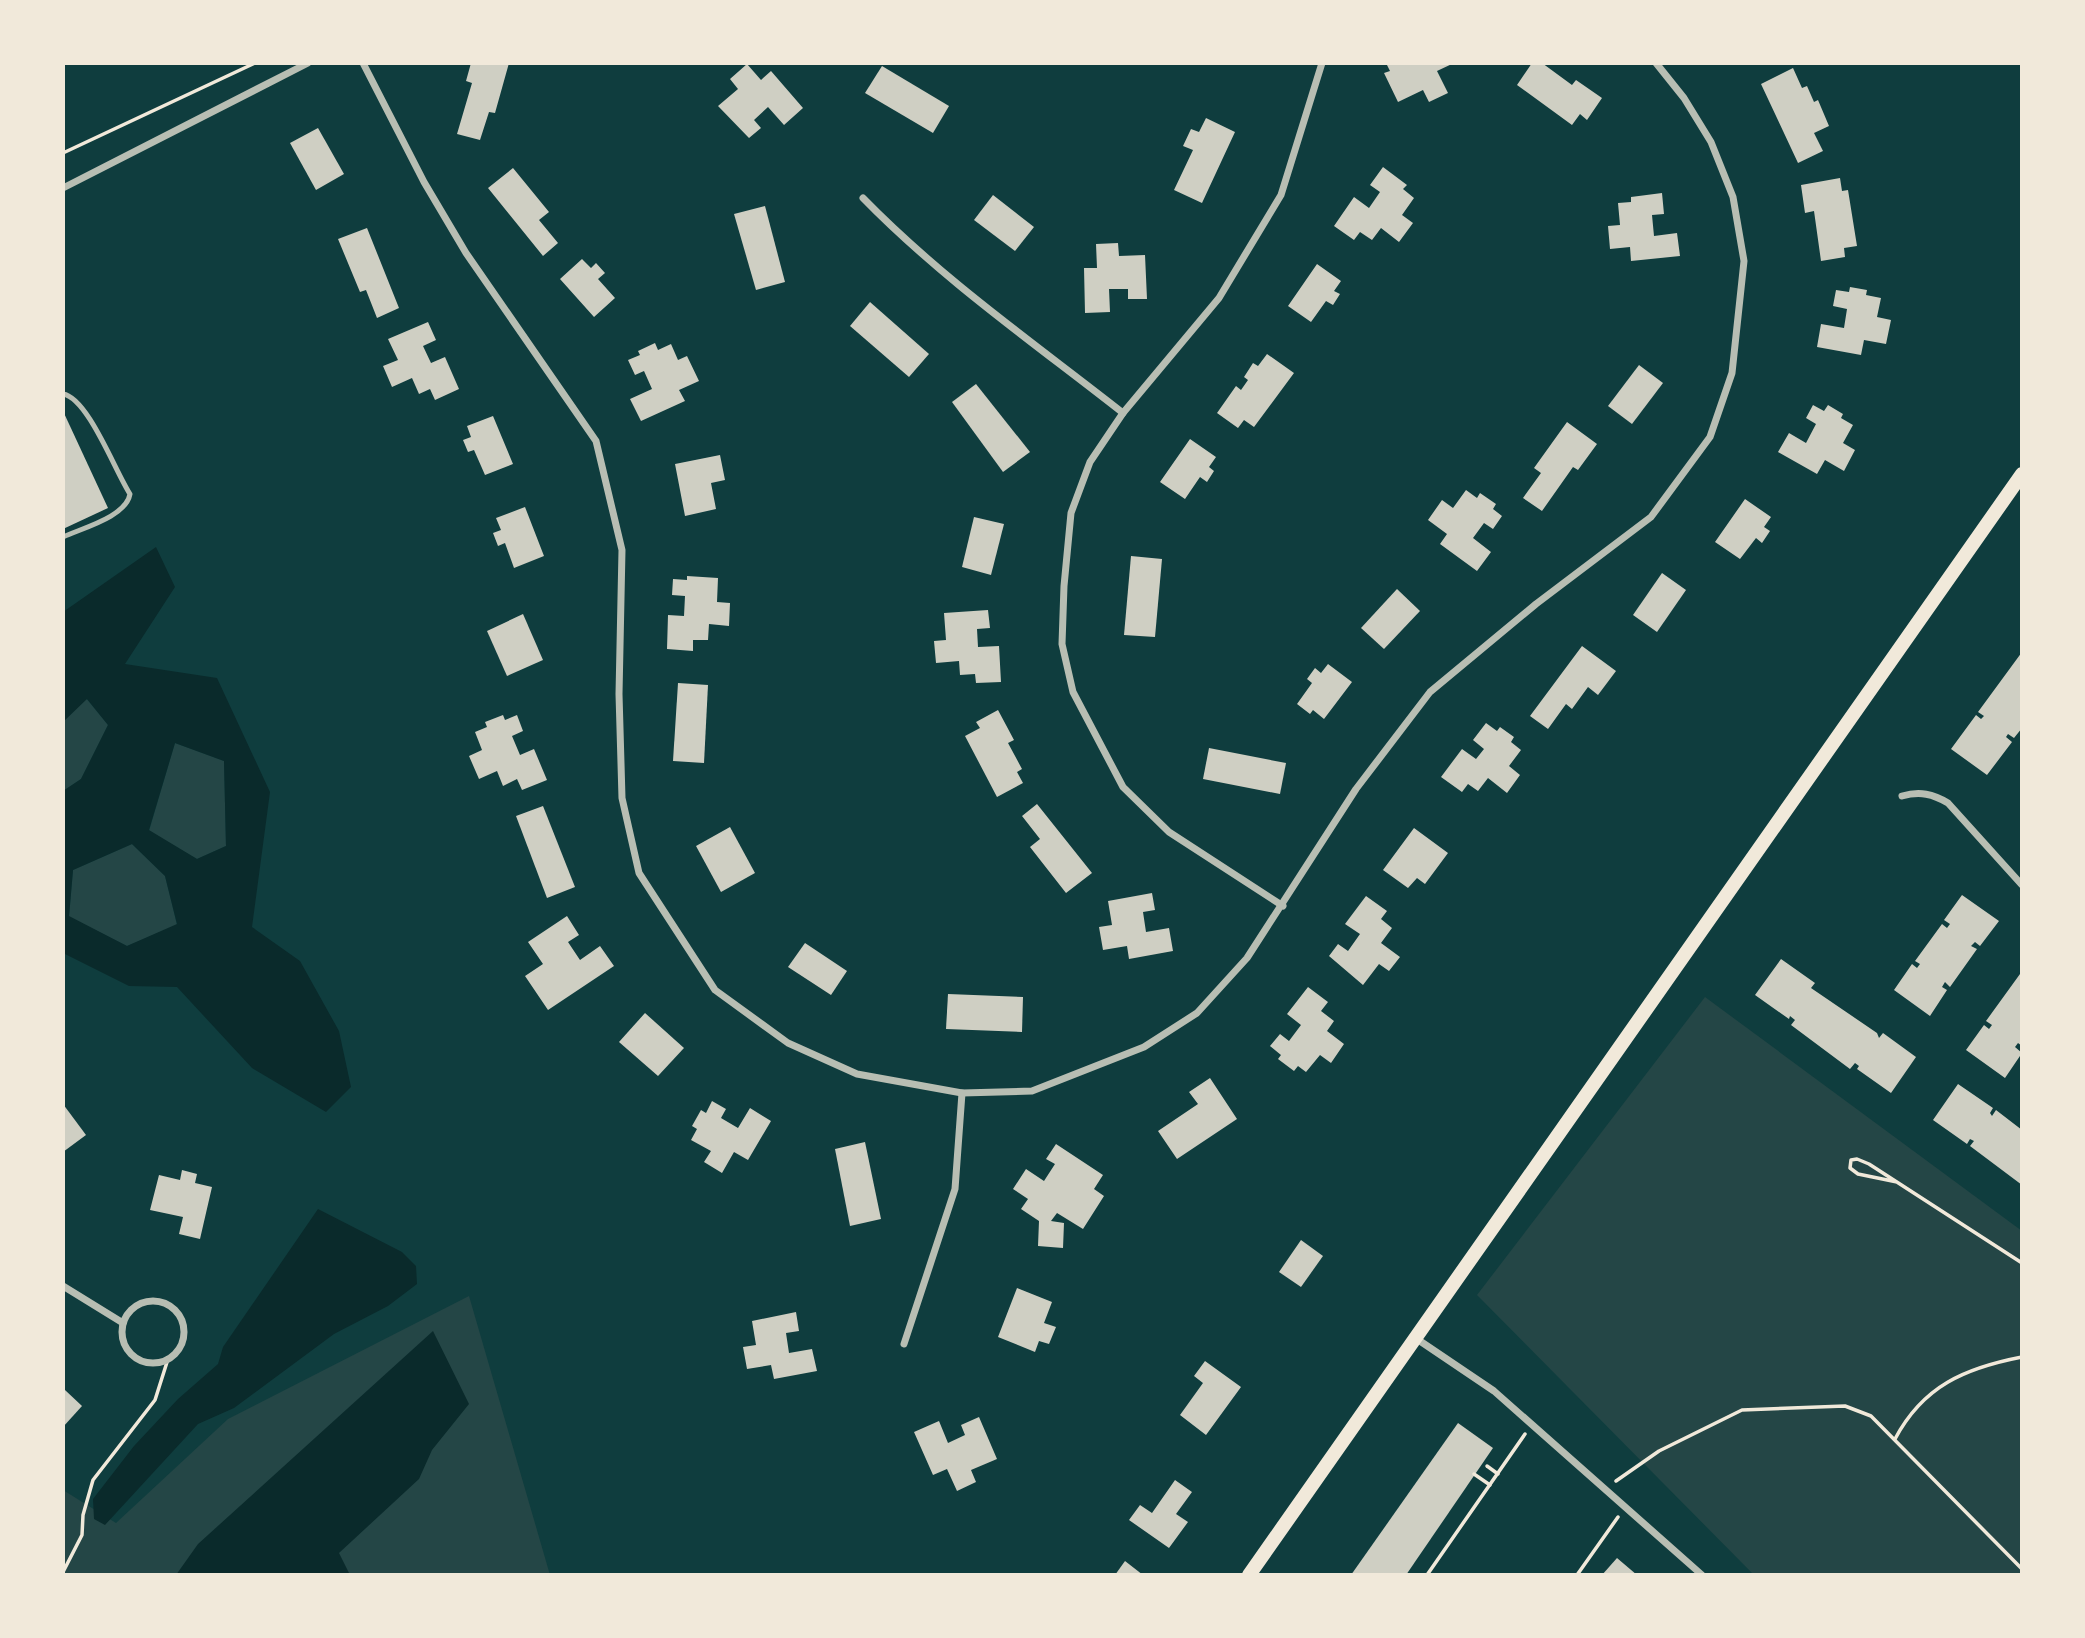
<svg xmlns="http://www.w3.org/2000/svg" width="2085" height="1638" font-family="'IBM Plex Serif',serif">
<rect width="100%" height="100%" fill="#0f3d3e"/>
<g fill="#244646">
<path d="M86,698l22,27 -27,54 -18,12v-69z"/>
<path d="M175,743l49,18 2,85 -29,13 -48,-28z"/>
<path d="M132,844l33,32 12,49 -50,21 -58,-29 4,-47z"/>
<path d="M1705,997l317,234v344h-268l-277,-280z"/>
<path d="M469,1296l81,279h-487v-85l53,33 112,-104z"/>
</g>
<g fill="#0a2a2b" fill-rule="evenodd">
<path d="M156,547l19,40 -50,77 92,14 53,114 -18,135 48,34 39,70 12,56 -25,25 -74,-44 -75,-81 -48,-1 -66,-33v-162l18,-12 27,-54 -21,-26 -24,23v-110zM175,743l49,18 2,85 -29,13 -48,-29zM132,844l33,32 12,48 -50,22 -58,-30 4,-46z"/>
<path d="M318,1209l84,43 14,14 1,18 -29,22 -54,28 -100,74 -36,16 -93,101 -11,-6 -1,-20 41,-53 44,-47 40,-35 5,-17z"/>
<path d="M433,1331l36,73 -37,46 -13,29 -80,74 11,22h-174l22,-31z"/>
</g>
<g fill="#cfcfc3">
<path d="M471,63h38l-14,50 -6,-1 -9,28 -23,-6 15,-51 -6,-2z"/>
<path d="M1386,63h68l-17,8 11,22 -19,9 -6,-12 -25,12 -14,-29 6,-2z"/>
<path d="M1532,63h10l30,22 4,-5 26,18 -15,22 -7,-6 -8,11 -55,-40z"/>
<path d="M747,64l14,16 10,-9 32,37 -19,17 -16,-18 -14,13 7,8 -12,10 -31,-32 20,-17 -8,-10z"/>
<path d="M882,66l67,40 -16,27 -68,-40z"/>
<path d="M1793,68l9,20 5,-2 7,16 4,-2 11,26 -15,7 9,18 -25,12 -37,-79z"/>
<path d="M1206,118l29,14 -33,71 -28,-13 19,-40 -10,-4 8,-17 8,3z"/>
<path d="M318,128l26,46 -28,16 -26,-47z"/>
<path d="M1383,167l24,18 -4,4 11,9 -12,17 11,8 -14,19 -18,-14 -9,12 -12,-8 -6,8 -20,-14 20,-29 15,11 11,-16 -10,-7z"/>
<path d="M513,168l36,44 -10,8 19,23 -15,13 -55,-68z"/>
<path d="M1840,178l2,13 6,-1 9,56 -13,2 1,9 -24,4 -7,-50 -9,2 -4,-28z"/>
<path d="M1662,193l2,21 -12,1 2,21 23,-3 3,23 -49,5 -1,-14 -20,2 -2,-23 12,-1 -2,-22 13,-1v-5z"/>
<path d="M993,195l41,32 -19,24 -41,-31z"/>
<path d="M765,206l20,76 -29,8 -22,-76z"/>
<path d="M367,228l32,80 -22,10 -11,-28 -6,2 -22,-53z"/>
<path d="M1118,243l1,13 26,-1 2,44h-19v-10h-19l1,23 -25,1 -1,-45h13l-1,-24z"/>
<path d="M582,259l9,9 5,-5 9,10 -7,6 17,19 -21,19 -34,-38z"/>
<path d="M1317,264l24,17 -7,10 6,3 -7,11 -7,-4 -15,21 -23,-16z"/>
<path d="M1850,287l17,3 -1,5 15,3 -4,19 14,3 -5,24 -22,-4 -3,15 -44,-8 4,-23 23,4 3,-19 -14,-3 3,-16 13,2z"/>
<path d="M870,302l59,52 -20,23 -59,-51z"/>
<path d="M428,322l8,18 -13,6 8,17 14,-6 14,32 -24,11 -5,-11 -11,5 -7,-16 -20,9 -9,-21 15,-6 -10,-21z"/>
<path d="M655,343l3,7 13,-6 7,16 9,-4 12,25 -20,9 6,11 -44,20 -11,-22 22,-10 -8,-18 -9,4 -7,-15 12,-5 -2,-4z"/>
<path d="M1267,354l27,19 -40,54 -10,-7 -6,8 -21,-15 19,-27 5,4 7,-10 -4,-3 9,-14 5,3z"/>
<path d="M1639,365l24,18 -31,41 -24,-18z"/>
<path d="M976,384l54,68 -27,20 -51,-70z"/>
<path d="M1813,405l11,6 4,-6 15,9 -2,4 12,7 -10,18 12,7 -11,21 -19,-11 -8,14 -39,-22 11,-19 17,10 10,-19 -10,-6z"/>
<path d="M63,411l45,97 -45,21z"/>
<path d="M493,416l20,48 -28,11 -11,-25 -6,2 -5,-12 8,-3 -4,-11z"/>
<path d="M1567,422l30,22 -19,26 -5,-3 -31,44 -19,-13 18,-25 -7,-5z"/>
<path d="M1190,439l26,18 -7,10 5,4 -7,11 -7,-5 -15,22 -25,-17z"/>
<path d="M720,455l5,25 -14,3 5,26 -31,7 -10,-52z"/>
<path d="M1466,490l11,8 3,-5 16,11 -3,5 9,7 -9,13 -9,-6 -11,15 18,14 -14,19 -37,-27 7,-10 -19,-14 14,-20 11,8z"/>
<path d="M1745,499l26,18 -7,10 6,4 -8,12 -6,-5 -16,21 -25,-17z"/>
<path d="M525,507l19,49 -30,12 -9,-25 -7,3 -5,-13 8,-3 -5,-12z"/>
<path d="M974,517l30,7 -13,51 -29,-8z"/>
<path d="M1131,556l31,3 -7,78 -31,-2z"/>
<path d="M1662,573l24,17 -29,42 -24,-17z"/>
<path d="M687,576l31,2 -1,24 13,1 -1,23 -20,-2 -1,16h-15v11l-26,-2 1,-34 16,1 1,-20 -13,-1 1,-16 14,1z"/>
<path d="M1397,589l23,22 -36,38 -23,-21z"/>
<path d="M988,610l2,18 -13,1 1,18 21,-1 2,36 -25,1 -1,-9 -15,1 -1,-14 -23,2 -2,-22 12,-1 -2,-27z"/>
<path d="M523,614l20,46 -36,16 -20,-45z"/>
<path d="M1582,646l34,25 -18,24 -10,-8 -16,22 -6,-5 -18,25 -18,-13z"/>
<path d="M2022,652v76l-8,10 -6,-4 -2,3 6,5 -25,33 -36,-26 25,-34 5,4 3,-3 -6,-4z"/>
<path d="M1328,664l24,18 -28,37 -11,-9 -3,4 -13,-10 15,-21 -5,-4 8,-11 6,5z"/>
<path d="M678,683l30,2 -4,78 -31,-2z"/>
<path d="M998,710l16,30 -6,3 14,26 -5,3 6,11 -26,14 -32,-61 15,-8 -4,-6z"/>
<path d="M503,715l2,5 12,-5 6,16 -11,5 8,19 14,-6 13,31 -25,10 -5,-11 -14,7 -6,-15 -18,8 -10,-23 13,-6 -7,-18 12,-5 -2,-5z"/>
<path d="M1486,723l11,8 3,-4 14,10 -3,5 10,8 -12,16 11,9 -13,18 -19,-15 -10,13 -10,-7 -6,8 -21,-15 21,-28 14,10 8,-10 -11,-9z"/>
<path d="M1209,748l77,15 -6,31 -77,-15z"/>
<path d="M1037,804l55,69 -26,20 -36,-46 10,-8 -18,-23z"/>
<path d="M543,806l32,81 -28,11 -31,-82z"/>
<path d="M730,827l25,46 -34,19 -25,-46z"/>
<path d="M1414,828l34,25 -23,31 -8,-6 -9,10 -25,-18z"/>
<path d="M1152,893l3,17 -12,2 3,20 23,-4 4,23 -44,8 -2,-13 -24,4 -4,-23 13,-2 -4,-24z"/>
<path d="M1962,895l37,26 -19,25 -5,-4 -4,4 6,3 -27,38 -5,-5 -3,5 5,3 -17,26 -36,-26 18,-26 5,4 3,-4 -5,-3 27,-37 5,4 3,-4 -6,-4z"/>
<path d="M1366,896l21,15 -6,8 11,9 -11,15 19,14 -11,14 -10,-7 -16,21 -34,-29 9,-12 10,7 12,-17 -15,-10z"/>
<path d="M567,916l12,19 -11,7 12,18 20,-14 14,20 -66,44 -23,-34 18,-12 -15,-22z"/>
<path d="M805,943l42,28 -16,24 -43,-28z"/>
<path d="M1781,959l34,24 -4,5 66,45 2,5 4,-5 33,24 -25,36 -34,-24 2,-3 -4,-3 -5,6 -59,-44 4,-5 -5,-4 -1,3 -34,-24z"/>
<path d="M2020,974l2,72 -4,-3 -3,4 7,6 -17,25 -39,-28 18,-25 5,4 3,-4 -6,-4z"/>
<path d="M1308,987l20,15 -7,9 13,10 -7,10 17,13 -13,19 -11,-8 -14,17 -8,-6 -4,5 -16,-12 3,-4 -11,-9 10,-12 9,7 12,-16 -14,-11z"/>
<path d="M948,994l75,3 -1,35 -76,-3z"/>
<path d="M645,1013l39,35 -26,28 -39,-34z"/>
<path d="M1210,1078l27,41 -60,40 -19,-28 40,-27 -9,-12z"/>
<path d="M1958,1084l35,24 -3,5 2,3 4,-6 26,20v55l-52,-39 4,-5 -4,-2 -3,5 -34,-24z"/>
<path d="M712,1101l14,8 -5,9 17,10 12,-20 21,13 -23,39 -14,-8 -12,21 -18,-11 7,-11 -20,-11 6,-11 -5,-3 9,-16 5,3z"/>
<path d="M63,1104l23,31 -23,17z"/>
<path d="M865,1142l16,77 -31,7 -15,-77z"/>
<path d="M1056,1144l47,31 -9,14 10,7 -21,33 -26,-16 -6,8 13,2 -1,25 -25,-2 1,-25 -18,-12 7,-10 -15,-10 13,-20 18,12 11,-17 -9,-5z"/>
<path d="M182,1170l15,4 -2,9 17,4 -12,52 -21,-5 4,-17 -33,-7 9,-35 21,5z"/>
<path d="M1301,1240l22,16 -22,31 -22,-15z"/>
<path d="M1017,1288l35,14 -8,21 12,4 -7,17 -10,-3 -4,11 -37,-15z"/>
<path d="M796,1312l3,19 -13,2 3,20 23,-4 5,22 -43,8 -3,-14 -24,4 -4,-22 13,-2 -4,-24z"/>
<path d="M1205,1361l36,26 -35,48 -26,-20 23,-32 -9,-7z"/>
<path d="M65,1390l17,16 -19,21v-34z"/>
<path d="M979,1417l18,42 -26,11 5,12 -19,9 -10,-22 -14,6 -19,-43 25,-11 9,22 17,-8 -4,-10z"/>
<path d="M1458,1423l35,25 -87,127h-55z"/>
<path d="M1175,1480l17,12 -16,22 12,8 -19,26 -40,-28 11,-15 12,8z"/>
<path d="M1617,1558l20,17h-35z"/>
<path d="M1125,1561l18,14h-28z"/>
</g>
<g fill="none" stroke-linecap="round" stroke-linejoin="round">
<g stroke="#f1e9da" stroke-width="3.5">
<path d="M63,153l192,-90"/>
<path d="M1897,1182l-39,-8 -8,-6 1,-8 6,-1 12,5 153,99"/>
<path d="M1895,1439c28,-53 70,-71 127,-82"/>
<path d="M1487,1466l11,8"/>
<path d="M1474,1474l16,11"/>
<path d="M1616,1481l43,-30 83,-41 103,-4 26,10 151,153"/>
<path d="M63,1572l19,-37 1,-20 10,-35 62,-80 13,-41"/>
<path d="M1427,1575l98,-141"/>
<path d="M1577,1575l41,-58"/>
</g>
<path stroke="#b8beb3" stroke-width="5" d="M63,394c25,4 52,77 67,100 -4,23 -48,34 -67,43"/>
<g stroke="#b8beb3" stroke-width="7">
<path d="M363,63l61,119 42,71 130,188 26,109 -3,144 3,104 17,75 76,117 73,53 69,31 105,19 70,-2 112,-44 53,-34 50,-55 109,-169 74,-97 106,-88 115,-87 59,-80 22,-64 12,-112 -11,-64 -22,-55 -27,-44 -28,-35"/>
<path d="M63,188l245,-125"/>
<path d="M863,198c79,81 171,145 260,215"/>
<path d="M1902,796c18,-5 31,-2 46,7l74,82"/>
<path d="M1283,906l-114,-74 -46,-45 -50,-95 -11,-48 2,-58 7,-73 19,-51 33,-49 96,-115 62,-103 41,-132"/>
<path d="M63,1286l60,37"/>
<circle cx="153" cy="1332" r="31"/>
<path d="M1414,1337l80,54 208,184"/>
<path d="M904,1344l51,-155 7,-96"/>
</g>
<path stroke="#f1e9da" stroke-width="14" d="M1249,1575l773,-1101"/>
</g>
<rect width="2085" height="1638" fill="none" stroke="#f1e9da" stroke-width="130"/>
</svg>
